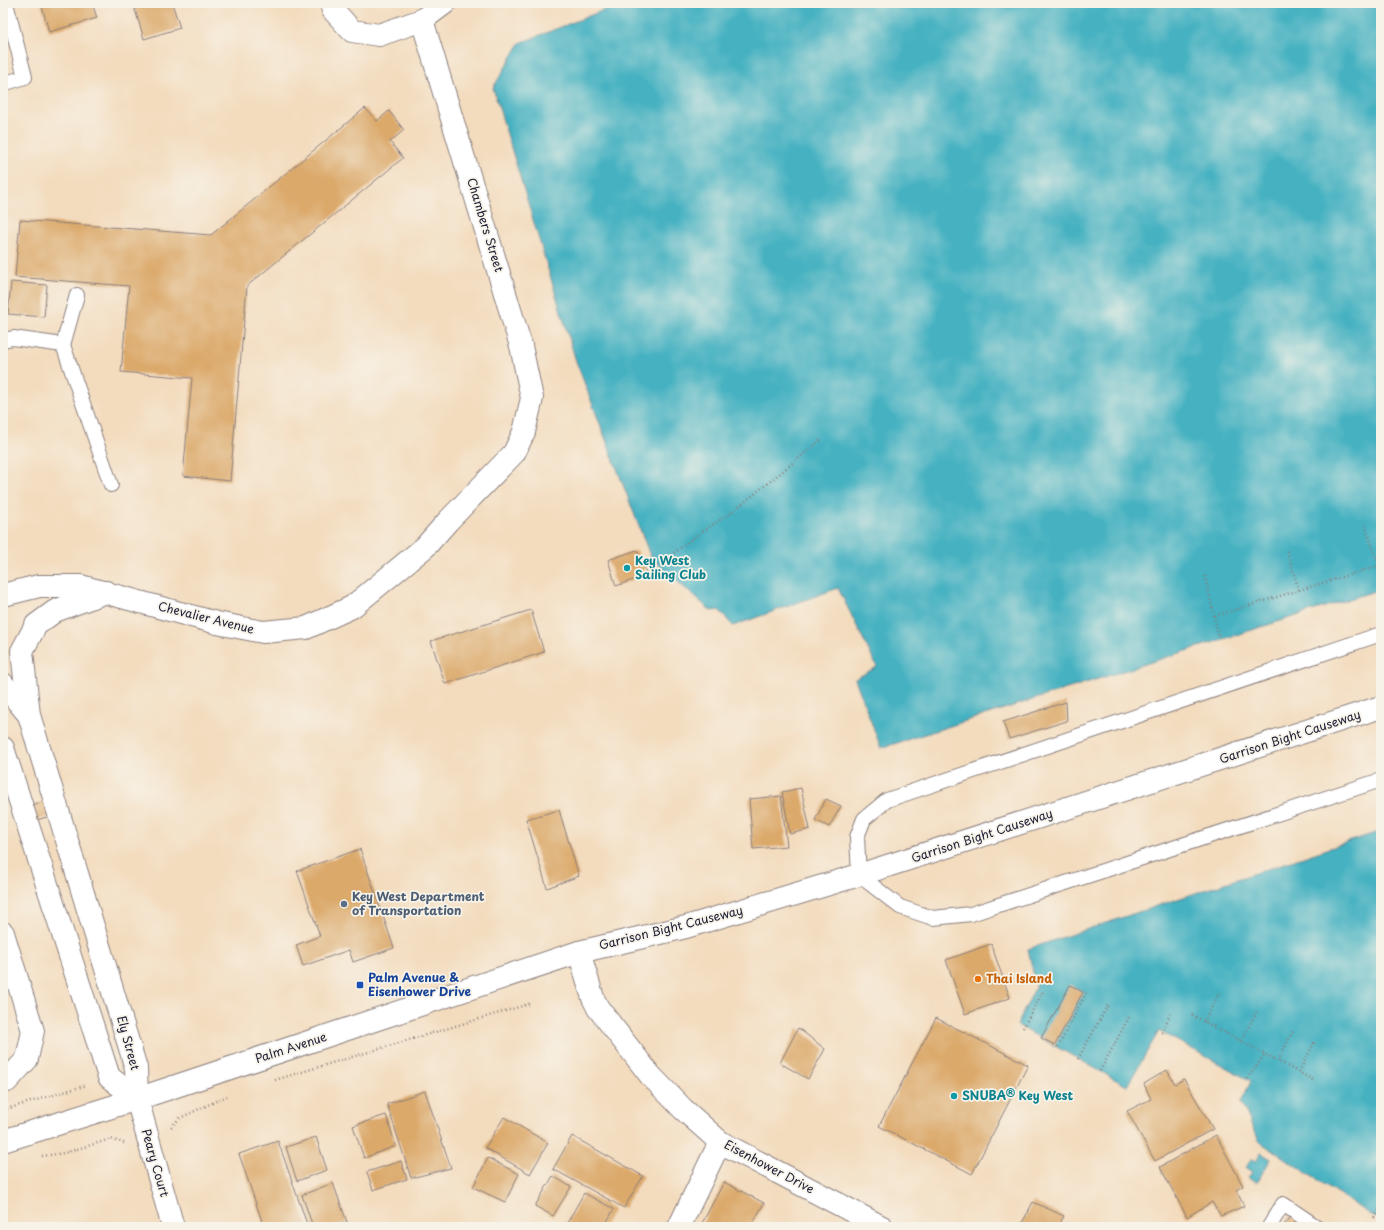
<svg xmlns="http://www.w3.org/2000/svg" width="1384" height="1230" font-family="'Playpen Sans',sans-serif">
<rect width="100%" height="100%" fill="#f7f3e8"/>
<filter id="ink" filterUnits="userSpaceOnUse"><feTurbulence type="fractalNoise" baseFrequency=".025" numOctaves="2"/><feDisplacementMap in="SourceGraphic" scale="8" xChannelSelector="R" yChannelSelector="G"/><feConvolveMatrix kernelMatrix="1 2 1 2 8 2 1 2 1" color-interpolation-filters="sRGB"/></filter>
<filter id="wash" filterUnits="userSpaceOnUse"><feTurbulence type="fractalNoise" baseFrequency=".012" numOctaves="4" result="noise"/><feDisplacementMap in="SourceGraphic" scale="16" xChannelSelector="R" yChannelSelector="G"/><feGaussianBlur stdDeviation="0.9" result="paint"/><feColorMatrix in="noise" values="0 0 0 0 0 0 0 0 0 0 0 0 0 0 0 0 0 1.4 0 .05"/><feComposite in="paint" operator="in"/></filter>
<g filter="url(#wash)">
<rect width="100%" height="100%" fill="#f3dbbd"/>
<g fill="#44b1c1" stroke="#336a7e">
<path d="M622,3h759v586l-500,159 -26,-69 22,-12 -39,-79 -105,38 -14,-16 -8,1 -60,-53 -75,-197 -83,-273 27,-45z"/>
<path d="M1381,831v391l-121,-80 -19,-40 10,-21 -92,-50 -32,55 -110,-61 19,-39 -8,-37z"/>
<path d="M1261,1153l10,6 -15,24 -8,-5 4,-6 -6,-4 5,-9 5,2z"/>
</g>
<g id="blocks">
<g fill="#dba96b">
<path d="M41,3h51l5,15 -48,14z"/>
<path d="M133,3h39l8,25 -36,11z"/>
<path d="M365,108l12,13 12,-10 15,19 -14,12 13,16 -156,128 -17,195 -47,-5 9,-98 -71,-6 8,-86 -114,-9 5,-57 191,15z"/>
<path d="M11,282l36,3 -3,32 -36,-3z"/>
<path d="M637,550l10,25 -31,11 -8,-26z"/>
<path d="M531,610l13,42 -99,32 -14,-43z"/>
<path d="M1066,702l1,19 -58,18 -6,-17z"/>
<path d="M801,788l9,41 -20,5 -8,-42z"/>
<path d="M781,796l6,50 -34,3 -4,-50z"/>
<path d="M826,799l15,7 -12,21 -14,-7z"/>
<path d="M45,801l5,15 -13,4 -5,-15z"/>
<path d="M559,810l20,66 -32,12 -21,-69z"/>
<path d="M360,849l34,99 -41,14 -4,-12 -46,16 -7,-21 24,-9 -23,-65z"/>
<path d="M991,944l19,54 -45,16 -19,-54z"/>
<path d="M1070,985l13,7 -28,53 -14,-7z"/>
<path d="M936,1018l92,47 -56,109 -93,-48z"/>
<path d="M798,1028l27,21 -17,30 -28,-16z"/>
<path d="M1167,1070l8,14 9,-5 29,50 -58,32 -28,-50 24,-12 -7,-15z"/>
<path d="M425,1091l26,77 -40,10 -24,-74z"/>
<path d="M386,1115l10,31 -32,12 -11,-32z"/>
<path d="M504,1117l44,26 -18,31 -45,-26z"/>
<path d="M1216,1135l27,51 -7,4 8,16 -23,10 -9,-14 -25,15 -27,-50z"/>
<path d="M572,1136l71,40 -19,32 -71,-39z"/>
<path d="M316,1137l11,33 -30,11 -11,-34z"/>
<path d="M278,1141l30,86h-44l-25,-73z"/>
<path d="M488,1158l31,16 -14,28 -32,-15z"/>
<path d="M401,1161l6,18 -34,11 -6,-18z"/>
<path d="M553,1176l18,11 -18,29 -18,-10z"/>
<path d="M724,1182l40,21 -13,24h-51z"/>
<path d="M333,1183l14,39 -13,5h-21l-11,-32z"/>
<path d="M584,1193l30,16 -10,18h-30l-7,-4z"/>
<path d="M1033,1202l31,14 -6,11h-38z"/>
<path d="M1290,1216l17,11h-24z"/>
</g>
</g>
</g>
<g filter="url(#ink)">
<use href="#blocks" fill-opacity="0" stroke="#8a7e7c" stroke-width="1"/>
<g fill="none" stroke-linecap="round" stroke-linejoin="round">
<g stroke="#8a7e7c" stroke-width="16">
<g id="lane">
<path d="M3,84l22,-7 -19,-74"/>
<path d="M3,340l10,-2 50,7 48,140"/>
<path d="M63,345l14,-50"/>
<path d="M1381,634l-494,166 -23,19 -7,18 2,38 41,32 33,11 38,-4 410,-134"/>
<path d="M1269,1227l14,-23 34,23"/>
</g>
</g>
<g stroke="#8a7e7c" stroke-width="24">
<g id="street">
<path d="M331,3l2,7 19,21 27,4 43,-15 23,-17"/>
<path d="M3,595l36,-9h42l136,37 46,9 43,-4 46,-21 73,-60 23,-26 66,-68 10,-21 8,-34 -11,-52 -99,-326"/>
<path d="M3,684l26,31 107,353 1,31 36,128"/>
<path d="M29,715l-7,-64 14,-26 19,-14 51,-19"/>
<path d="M3,748l106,329 28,22"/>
<path d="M3,933l30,98 -6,28 -20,22 -4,1"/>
<path d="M679,1227l41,-85"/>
</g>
</g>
<g stroke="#8a7e7c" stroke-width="24">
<path id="secondary" d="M579,952l14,46 5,10 52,67 33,34 37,33 162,85"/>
</g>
<g stroke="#8a7e7c" stroke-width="24">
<path id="primary" d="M3,1141l134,-42 442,-147 107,-25 173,-52 522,-168"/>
</g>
<g stroke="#8a7e7c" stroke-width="2.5" stroke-dasharray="1 3" stroke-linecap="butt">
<path d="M1365,525l14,41"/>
<path d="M1287,551l12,39"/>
<path d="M658,565l43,-33 30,-19 90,-73"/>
<path d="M1205,576l14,62"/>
<path d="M1215,616l166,-51"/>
<path d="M1192,1015l123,66"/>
<path d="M1204,1022l16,-31"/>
<path d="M1023,1028l21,-38"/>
<path d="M1162,1033l8,-19"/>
<path d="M1241,1041l16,-30"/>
<path d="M1058,1047l28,-54"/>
<path d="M1078,1059l30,-54"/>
<path d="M1278,1061l15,-30"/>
<path d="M1100,1071l30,-56"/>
<path d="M1299,1072l16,-31"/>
<path d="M1247,1079l18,-25"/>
<path d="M275,1080l254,-76"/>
<path d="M3,1110l84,-25"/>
<path d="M171,1127l9,-9 47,-22"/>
<path d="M42,1156l22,-3 47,-14 13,4"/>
<path d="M1374,1218l7,-10"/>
</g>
<use href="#lane" stroke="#fff" stroke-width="14"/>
<use href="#street" stroke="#fff" stroke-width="22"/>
<use href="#secondary" stroke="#fff" stroke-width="22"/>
<use href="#primary" stroke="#fff" stroke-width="22"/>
</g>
</g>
<g fill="#0f9aa8" stroke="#f7f3e8" stroke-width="1.5">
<circle cx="627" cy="568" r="4"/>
<circle cx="954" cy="1096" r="4"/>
</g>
<circle fill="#5c6f8a" stroke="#f7f3e8" stroke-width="1.5" cx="344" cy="904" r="4"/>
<circle fill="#e8710a" stroke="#f7f3e8" stroke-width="1.5" cx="978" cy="979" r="4"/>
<rect fill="#1a4fb4" stroke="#f7f3e8" stroke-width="1.5" x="356" y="981" width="8" height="8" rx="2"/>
<g text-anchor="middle" stroke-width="3.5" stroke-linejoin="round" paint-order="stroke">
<g font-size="12" fill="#22223b" stroke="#f7f3e8">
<text transform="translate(485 225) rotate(73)" y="4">Chambers Street</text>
<text transform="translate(206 618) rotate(14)" y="4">Chevalier Avenue</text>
<text transform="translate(1290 737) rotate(-18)" y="4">Garrison Bight Causeway</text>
<text transform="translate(982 836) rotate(-18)" y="4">Garrison Bight Causeway</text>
<text transform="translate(671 928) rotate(-14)" y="4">Garrison Bight Causeway</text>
<text transform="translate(128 1043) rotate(75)" y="4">Ely Street</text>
<text transform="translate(291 1048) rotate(-18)" y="4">Palm Avenue</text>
<text transform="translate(155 1163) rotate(74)" y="4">Peary Court</text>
<text transform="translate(769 1167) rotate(28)" y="4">Eisenhower Drive</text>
</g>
<g font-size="12" font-weight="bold" fill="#0d838f" stroke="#f7f3e8" text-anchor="start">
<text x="635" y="565">Key West<tspan x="635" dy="14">Sailing Club</tspan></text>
<text x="962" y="1100">SNUBA® Key West</text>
</g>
<g font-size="12" font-weight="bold" fill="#4e5e75" stroke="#f7f3e8" text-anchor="start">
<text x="352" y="901">Key West Department<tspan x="352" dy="14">of Transportation</tspan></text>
</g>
<g font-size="12" font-weight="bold" fill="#164399" stroke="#f7f3e8" text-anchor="start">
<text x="368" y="982">Palm Avenue &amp;<tspan x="368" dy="14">Eisenhower Drive</tspan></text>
</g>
<g font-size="12" font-weight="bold" fill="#c56008" stroke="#f7f3e8" text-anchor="start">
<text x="986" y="983">Thai Island</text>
</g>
</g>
<rect width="1384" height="1230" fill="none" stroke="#f7f3e8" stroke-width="16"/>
</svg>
